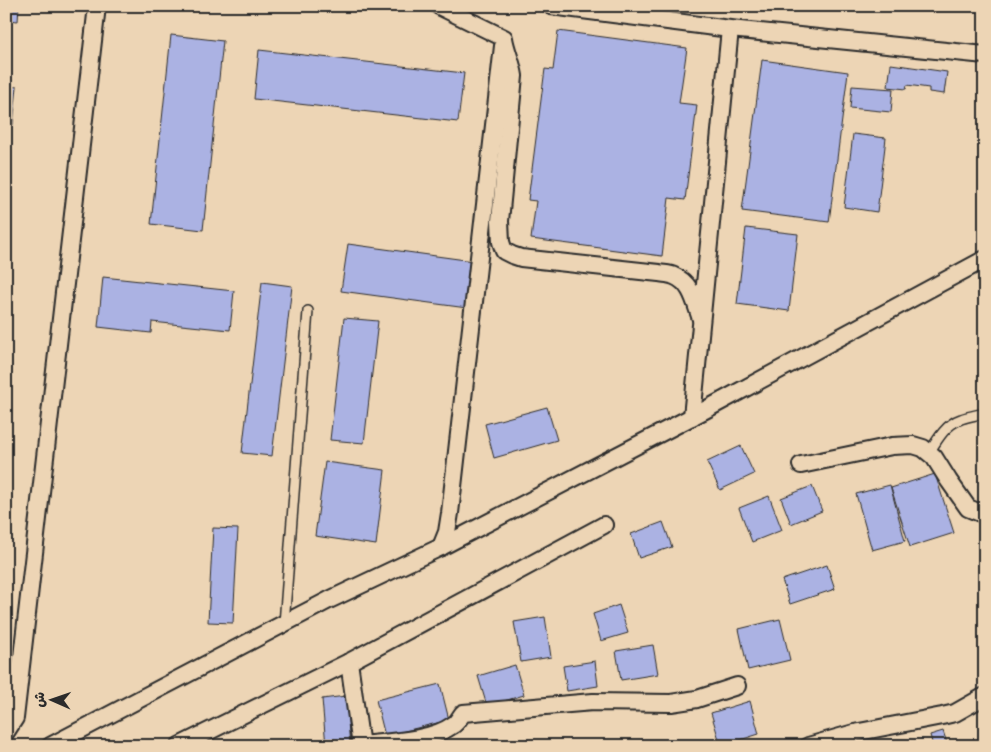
<svg xmlns="http://www.w3.org/2000/svg" width="991" height="752" font-family="'Shantell Sans','Playpen Sans Arabic',sans-serif">
<rect width="100%" height="100%" fill="#edd5b5"/>
<filter id="ink" filterUnits="userSpaceOnUse"><feTurbulence type="fractalNoise" baseFrequency=".02" numOctaves="2"/><feDisplacementMap in="SourceGraphic" scale="10" xChannelSelector="R" yChannelSelector="G"/><feConvolveMatrix kernelMatrix="1 2 1 2 8 2 1 2 1" color-interpolation-filters="sRGB"/></filter>
<g filter="url(#ink)">
<g fill="#abb2e3" stroke="#2b2b2b">
<path d="M6,6h13l-1,15 -12,-1z"/>
<path d="M558,31l129,17 -8,55 18,2 -12,95 -16,-2 -7,58 -131,-17 5,-38 -8,-1 17,-131 8,1z"/>
<path d="M171,35l52,6 -20,189 -52,-6z"/>
<path d="M259,50l205,23 -6,49 -204,-23z"/>
<path d="M762,60l86,12 -19,150 -87,-11z"/>
<path d="M891,64l56,8 -3,22 -15,-2v-4l-22,-3 -1,4 -18,-2z"/>
<path d="M6,86l11,1 -4,38 -7,-1z"/>
<path d="M852,86l41,3 -2,23 -41,-4z"/>
<path d="M853,134l33,4 -9,74 -33,-5z"/>
<path d="M746,228l52,6 -9,77 -52,-7z"/>
<path d="M348,244l125,17 -6,47 -126,-17z"/>
<path d="M103,277l131,14 -4,39 -78,-8 -1,11 -53,-6z"/>
<path d="M262,282l30,4 -20,170 -30,-3z"/>
<path d="M344,318l34,3 -14,122 -34,-3z"/>
<path d="M547,407l10,33 -63,18 -9,-34z"/>
<path d="M741,446l13,28 -34,16 -13,-28z"/>
<path d="M325,462l60,8 -9,75 -61,-9z"/>
<path d="M935,474l19,59 -44,14 -19,-59z"/>
<path d="M890,485l15,56 -33,9 -16,-56z"/>
<path d="M812,486l10,25 -31,13 -10,-26z"/>
<path d="M769,496l13,34 -30,12 -13,-34z"/>
<path d="M663,522l9,25 -33,11 -8,-24z"/>
<path d="M213,528l25,1 -5,94 -25,-1z"/>
<path d="M827,565l8,24 -45,15 -8,-24z"/>
<path d="M619,605l9,28 -27,8 -8,-27z"/>
<path d="M545,617l6,40 -30,5 -7,-40z"/>
<path d="M780,619l10,41 -42,10 -9,-41z"/>
<path d="M653,645l5,29 -37,6 -5,-29z"/>
<path d="M595,661l3,25 -31,5 -4,-25z"/>
<path d="M515,665l9,30 -37,11 -9,-30z"/>
<path d="M440,684l9,36 -64,16 -9,-36z"/>
<path d="M346,696l4,50h-24l-4,-47z"/>
<path d="M750,701l9,33 -38,12 -10,-33z"/>
<path d="M943,731l5,15h-15l-3,-11z"/>
</g>
<g fill="none" stroke-linecap="round" stroke-linejoin="round">
<g stroke="#2b2b2b" stroke-width="12">
<g id="lane">
<path d="M929,453c8,-13 17,-29 32,-34 8,-3 16,-4 24,-6"/>
<path d="M284,624l24,-313"/>
</g>
</g>
<g stroke="#2b2b2b" stroke-width="20">
<g id="street">
<path d="M439,6l65,32c2,13 8,24 10,38l-14,145 1,21 3,9 8,4 9,3 138,15c5,1 11,1 15,3 18,7 21,27 27,43"/>
<path d="M551,6l179,23 255,26"/>
<path d="M692,417l38,-388"/>
<path d="M801,465l91,-19 21,-1 10,3 11,9 15,24 19,27 17,7"/>
<path d="M441,547l6,-15 3,-19 53,-467"/>
<path d="M349,662l12,84"/>
<path d="M6,732l9,-14 82,-712"/>
<path d="M361,745c27,-3 70,-4 92,-20 4,-2 7,-8 10,-12l130,-11 78,1 26,-4 40,-13"/>
<path d="M50,746l279,-146 112,-53 264,-137 280,-151"/>
<path d="M179,746l170,-84 255,-137"/>
<path d="M808,746l46,-13 88,-17 13,-3 30,-17"/>
</g>
</g>
<use href="#lane" stroke="#edd5b5" stroke-width="9"/>
<use href="#street" stroke="#edd5b5" stroke-width="16"/>
</g>
</g>
<rect width="991" height="752" fill="none" stroke="#edd5b5" stroke-width="25"/>
<rect x="12" y="12" width="966" height="727" fill="none" stroke="#2b2b2b" stroke-width="2" filter="url(#ink)"/>
<g transform="translate(52 700) rotate(272)" stroke="#edd5b5" stroke-width="4" paint-order="stroke">
<path d="M0-4L9 19L0 12L-9 19Z" fill="#2b2b2b"/>
<text y="-8" font-size="14" font-weight="bold" text-anchor="middle" fill="#2b2b2b">ش</text>
</g>
</svg>
